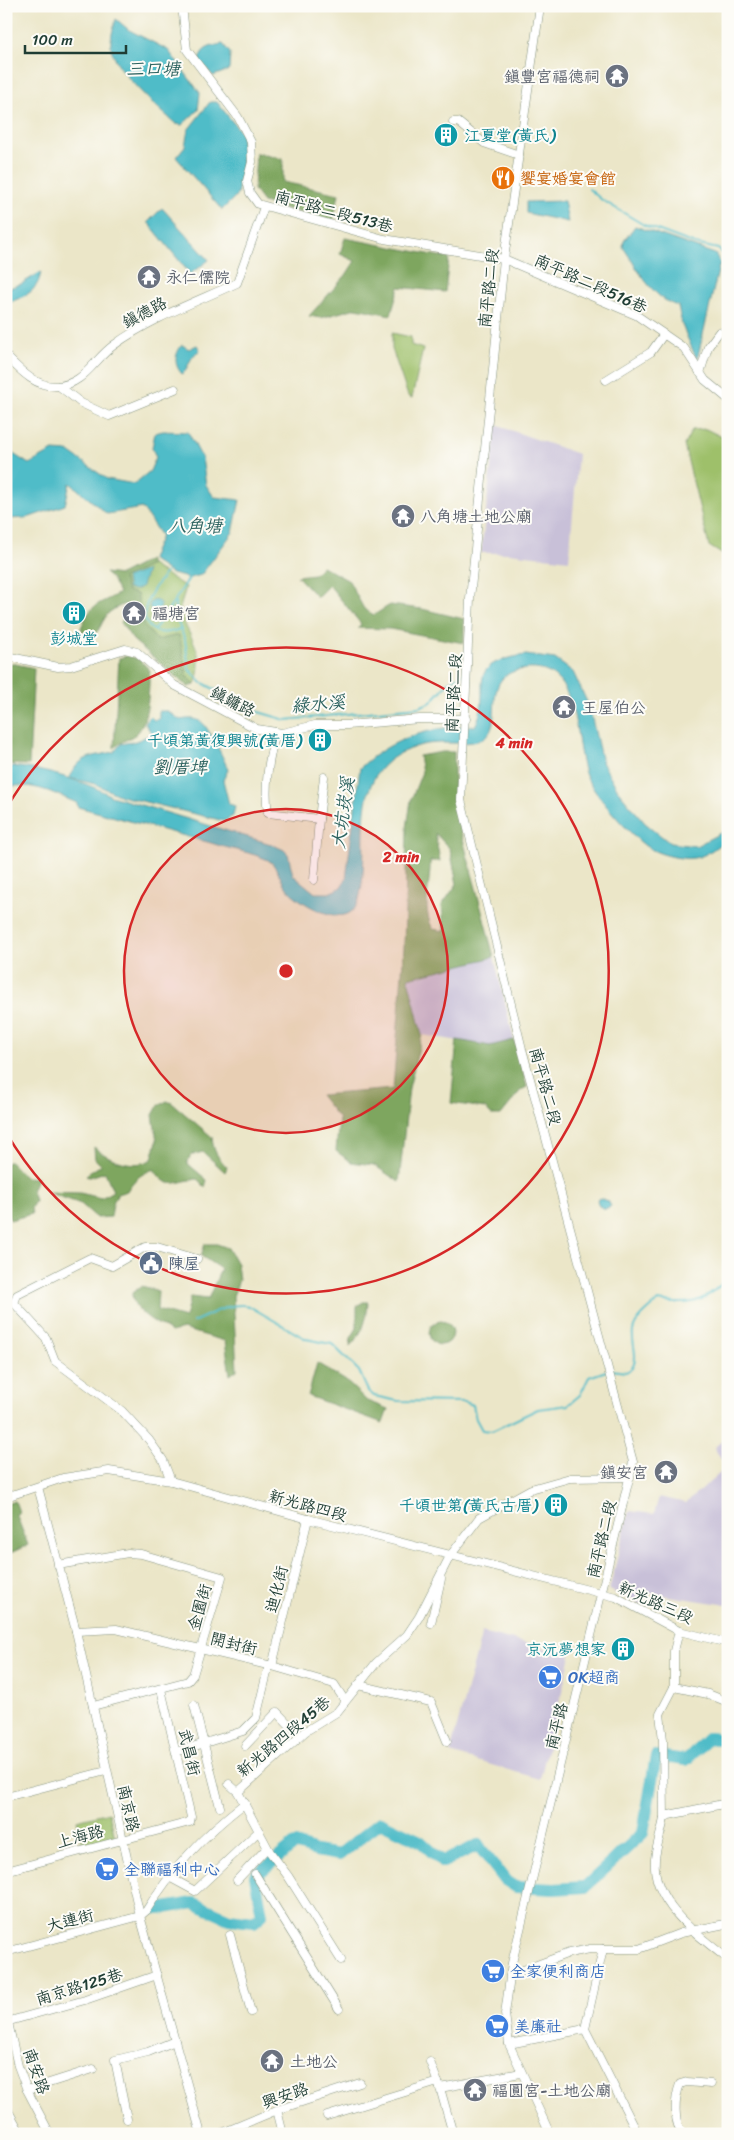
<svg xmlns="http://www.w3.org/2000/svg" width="734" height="2140" font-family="Sriracha,'LXGW WenKai TC',sans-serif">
<rect width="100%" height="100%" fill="#fdfcf7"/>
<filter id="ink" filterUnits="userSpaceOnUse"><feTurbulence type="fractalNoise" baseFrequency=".02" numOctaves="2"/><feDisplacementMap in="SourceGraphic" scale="10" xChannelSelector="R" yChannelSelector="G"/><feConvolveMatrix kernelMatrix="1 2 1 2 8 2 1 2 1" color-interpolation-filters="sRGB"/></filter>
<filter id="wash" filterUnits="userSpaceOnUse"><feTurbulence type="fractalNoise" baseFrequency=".0096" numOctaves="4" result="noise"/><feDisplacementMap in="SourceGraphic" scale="20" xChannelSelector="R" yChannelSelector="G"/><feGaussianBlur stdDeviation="1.12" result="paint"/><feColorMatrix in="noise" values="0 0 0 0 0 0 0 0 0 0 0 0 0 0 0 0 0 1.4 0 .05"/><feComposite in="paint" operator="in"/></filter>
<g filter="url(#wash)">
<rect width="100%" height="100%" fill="#ebe6c8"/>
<g fill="#c8c0d8">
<path d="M496,425l82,29 -9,106 -60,-7h-28z"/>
<path d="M494,957l20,83 -24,6 -68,-11 -14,-57z"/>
<path d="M728,1435v170l-80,-12 -8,12 -31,-15 20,-79 25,3 5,-17 27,6 41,-36 -13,-19z"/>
<path d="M482,1632l89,23 -31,124 -90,-26z"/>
</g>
<g fill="#9ec06a" stroke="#5e7e4f">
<path d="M392,333l19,4v8l12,4 -11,49 -4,-2 -16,-47z"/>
<path d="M706,429l22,11v118l-19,-12 -25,-101 8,-15z"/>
<path d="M151,565l35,22 -6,21c6,31 28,39 15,77l-8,-9 -8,-41 -22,5 -13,-14 -7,-32 -10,-3 -4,-14z"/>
<path d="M109,1812l7,30 -32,7 -7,-29z"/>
</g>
<g fill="#7ea65e" stroke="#4e7249" fill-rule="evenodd">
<path d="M256,153l27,6v23l56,12 -6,28 -70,-20 -9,-12z"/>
<path d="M345,238l104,20 -4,34 -46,-5 -8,28 -35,-7 -35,10 -12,-2 37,-41 9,-14 -15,-7z"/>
<path d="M149,560l2,5 -28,13 4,13 10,3 7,32 13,14 22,-5 8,41 8,9 -7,2 -55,-47 -12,-17 6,-12 -2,-7c-7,3 -17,7 -20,14 -6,10 -6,16 -19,20l-5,-10c11,-27 17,-22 38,-35l-7,-14 -7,-6 15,2z"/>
<path d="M322,566l27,15 15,28 10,6 16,-10 32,4 42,10v24l-74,-14 -32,-1 3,-4 -32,-39 -12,12 -20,-21 17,-2z"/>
<path d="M127,656l12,3 11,11c-2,18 0,49 -13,63 -4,4 -17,9 -23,15l5,-90z"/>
<path d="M6,662l28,6 -5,97 -23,-1z"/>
<path d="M442,752h12v53l40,152 -86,21 14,57 -13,53 -10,94 -25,-17 -23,-3 -15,-11 3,-32 -19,-24 73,-6 11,-142 3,-119 4,-28 11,-28 -3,-16zM435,833l15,16 7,35 -15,21 2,26 -11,-2c-12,-21 -2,-45 -3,-68h10z"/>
<path d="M457,1040l33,6 24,-6 13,47 -6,3 -20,25h-10l-6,-7 -34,-5z"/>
<path d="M167,1101l5,2 40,34c1,14 6,21 15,30l-2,5 -22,-20 -12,3 -4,8 20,17 -2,7 -8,-8c-23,2 -28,13 -43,-10 -13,5 -20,10 -27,22l-10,3 -4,9 -2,14 -14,1 -16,-14 -34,-12 33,1 21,5 12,-7 -8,-19 -15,5 -4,-2 15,-10 -6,-6 -1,-12c15,13 41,23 58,12l5,-18 -4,-26 5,-9z"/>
<path d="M10,1161l15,16 12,1 -5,13 3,10 -4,7 1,6 -22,6 -4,-12v-45z"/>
<path d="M205,1244h12l11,4 9,16 2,16 -6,16 4,74 -7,5 -5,-34 -42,-12 -12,3c-14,-9 -39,-20 -39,-39l10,-7 16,5 -1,19 28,8 5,-21 18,2 13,-30 -20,-13z"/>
<path d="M363,1302h5c-1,19 -5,30 -18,44l1,-8 6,-10v-22z"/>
<circle cx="441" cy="1333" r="12"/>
<path d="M317,1363l29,18 21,20 21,8 -5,14 -75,-27z"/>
<path d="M15,1501l4,11 -3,2 12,31 -22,10v-51z"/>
</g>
<g fill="#4fbcc8" stroke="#377c7e">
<path d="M116,19l13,11 39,20 32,43 -2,17 -16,15 -6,-1c-19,-17 -54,-47 -63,-70 -5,-11 0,-24 3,-35z"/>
<path d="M223,44l7,9 -1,17 -16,6 -14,-16c3,-13 12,-14 24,-16z"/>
<path d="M210,102h7l25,32v31l-5,30 -15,15 -46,-53 9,-11 3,-16z"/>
<path d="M564,201l4,21 -42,-9v-11z"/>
<path d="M162,208l47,52 -19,14 -42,-52z"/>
<path d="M635,226l80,28 5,8 -23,98 -15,-35 -4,-19c-26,-7 -40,-37 -55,-59l1,-6z"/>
<path d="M41,272c-3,20 -16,24 -33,31l-2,-14 15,-5z"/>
<path d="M182,345l7,4 8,-4 3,5c-13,9 -9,16 -18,24 -8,-9 -8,-19 0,-29z"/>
<path d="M163,431l25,1 14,26 4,27 8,12 26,3 -7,32 -32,43 -12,3 -17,-4 -21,-15 10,-23 -19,-28 -35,6 -37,-31 -5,22 -38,13 -21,1v-76l1,7 22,14 24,-13 16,1 38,27 27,5 16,-13 6,-14 -4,-9 3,-15z"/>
<path d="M147,570l-5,16 -6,4 -8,-1 -2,-11z"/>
<circle cx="155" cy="606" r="5.5"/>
<path d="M526,655l29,4 18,13 16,34 13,56 17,30 26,31 25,20 26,3 32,-17v10c-12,7 -20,17 -34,19 -14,2 -36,-4 -47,-11 -15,-10 -55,-55 -61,-71 -13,-34 -4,-112 -60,-107 -56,5 -10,66 -53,73 -19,3 -39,-2 -58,5 -70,24 -44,88 -54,143 -2,9 -2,16 -10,22 -15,12 -54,-10 -64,-24 -7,-8 -10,-23 -19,-28 -17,-8 -39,-11 -57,-17 -44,-12 -89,-24 -133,-36l-1,-4c-24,-10 -44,-21 -71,-16v-21c30,1 80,15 105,30l160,48 13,6 4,4 5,21 22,18h14l11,-5 6,-9 14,-111c29,-29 74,-43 115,-42 20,-38 -17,-62 51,-71z"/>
<path d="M159,711h9l12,9c22,-4 24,3 33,19 6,10 11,20 15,31l-5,10 6,24 6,2 -2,10 -9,5 -103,-25 -26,-12 -26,-6c11,-23 22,-21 45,-26l7,-8 15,-3 16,-7 -7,-11 5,-7 4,4 5,-1z"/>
<path d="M599,1198l9,3 3,5 -6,3 -6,-3 -2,-6z"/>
</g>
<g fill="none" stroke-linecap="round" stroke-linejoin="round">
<g stroke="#4fbcc8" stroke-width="2">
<path d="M589,189l13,11 42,25 51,19 23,5 10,9"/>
<path d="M167,571c-6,8 -14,17 -18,27 -12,27 4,41 31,31"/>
<path d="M189,578l-14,22v15l10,25 4,29 12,13 54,29 31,9 133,-13 12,-5 19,-21 12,-7"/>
<path d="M154,630l20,-28"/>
<path d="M193,1322c17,-7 38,-21 56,-16l57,33 26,5 27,27 9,20 6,5 24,5 67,1 8,3 3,14 6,11 10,1 46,-22 30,-4 12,-10 9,-18 17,-6"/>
<path d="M611,1370l15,2 5,-3c9,-13 0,-24 2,-38 2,-12 17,-22 25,-30 32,5 44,3 68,-21l-1,-24 3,-3"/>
</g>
<path stroke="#4fbcc8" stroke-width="12" d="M158,1909l36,-6 35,16 25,3 8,-7 -7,-39 40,-32 21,7 23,4 41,-33 40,19 23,21 35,-17 27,35 11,7 38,2 31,-2 58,-54 13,-77 30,4 23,-22 19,2"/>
</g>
</g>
<g filter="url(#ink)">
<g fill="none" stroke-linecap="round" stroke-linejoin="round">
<g stroke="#85927e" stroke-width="9">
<g id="minor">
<path d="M182,6l5,44 51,67 13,25 1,20 -5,19 3,12 8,11 126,35 120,20 132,56 48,33 21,32 23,19"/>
<path d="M540,6l-36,253 -34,340 -9,201 61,249 111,413 -121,501 -7,51 4,30 41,90"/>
<path d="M453,122h5l26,21 35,12"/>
<path d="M6,356c14,14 29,31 51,30 27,-1 37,-27 57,-41 37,-27 82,-43 123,-62l27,-76"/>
<path d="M700,373l8,-26 11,-15"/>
<path d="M606,380l45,-28 13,-18"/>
<path d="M59,386l22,17 28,13 66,-27"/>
<path d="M6,656l52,11 13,-1 54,-17 12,3 37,33 83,44 25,4 33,-8h32l73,-6h46"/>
<path d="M276,732c-7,25 -12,55 -8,81l51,6 5,-42"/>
<path d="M314,880l5,-61"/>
<path d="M171,1481l-8,-21 -14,-20 -27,-29 -67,-50 -9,-23 -32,-35 3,-8 73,-37 22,8 33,-19h12l40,12"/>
<path d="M38,1487l38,144 64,285 61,218"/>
<path d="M6,1497l57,-19 46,-7 62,10 137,38 308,78 63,34 49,12"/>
<path d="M58,1565l70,-12 13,1 81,23 -29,98 -5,6 -95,25"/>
<path d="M431,1623l10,-44"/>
<path d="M76,1631l40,-2 156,37 62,18 11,17"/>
<path d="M272,1666l36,-147"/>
<path d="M358,1685l73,17 16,39"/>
<path d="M674,1687l34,7 20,8"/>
<path d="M194,1705l26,102"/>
<path d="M245,1746l32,-34 23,24"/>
<path d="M176,1752l67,-21 13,-13 13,-53"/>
<path d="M229,1784l9,8 32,60 18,24 53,84"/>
<path d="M238,1792l68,-61 31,-19 39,-49 31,-28 12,-18 31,-61 29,-38 52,-29 39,-11 60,-1"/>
<path d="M6,1797l100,-26"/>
<path d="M728,1803l-59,12 -5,3c-2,13 -8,28 -9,41 -4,43 43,77 73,100"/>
<path d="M664,1818l-1,-78 -3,-26 14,-27v-36l5,-20"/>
<path d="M6,1871l184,-49 1,-5 -30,-128"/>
<path d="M255,1874l84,135"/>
<path d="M169,1877l26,14 64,-60"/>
<path d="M237,1880l30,-32"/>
<path d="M230,1935l21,77"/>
<path d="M6,1952l134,-36 6,-5c25,-41 60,-78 99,-108"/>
<path d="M510,1975l59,-22 21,-4h49l42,-16 44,-9 3,-3"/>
<path d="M6,2014l12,52 9,24 23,44"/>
<path d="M6,2022l79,-22 72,-25"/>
<path d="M585,2029l53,105"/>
<path d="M509,2044l76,-15 18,-80"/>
<path d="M430,2062l10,26 13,46"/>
<path d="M440,2088l81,-15"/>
<path d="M27,2090l66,-21"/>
<path d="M6,2107l15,27"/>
<path d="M277,2110l6,24"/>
<path d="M327,2116l111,-34"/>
<path d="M127,2119l-12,-59 33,-8 27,-11"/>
<path d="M220,2134l57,-24 83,-27"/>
<path d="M684,2134c-12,-10 -9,-37 -4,-50l7,-2 24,2"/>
<path d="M727,2134h1"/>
</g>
</g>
<use href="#minor" stroke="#fff" stroke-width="8"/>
</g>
</g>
<circle cx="286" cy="971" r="162" fill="#d62828" fill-opacity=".12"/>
<g fill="none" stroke="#d62828" stroke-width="2.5">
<circle cx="286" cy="971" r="162"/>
<path d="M6 809A323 323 0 1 1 6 1132"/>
</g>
<defs>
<g id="temple-disc" transform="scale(1.25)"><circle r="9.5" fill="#6b7280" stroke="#fdfcf7"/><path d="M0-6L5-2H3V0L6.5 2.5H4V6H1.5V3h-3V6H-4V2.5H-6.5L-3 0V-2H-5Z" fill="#fff"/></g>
<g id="building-disc" transform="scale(1.25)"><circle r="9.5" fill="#0f9aa8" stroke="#fdfcf7"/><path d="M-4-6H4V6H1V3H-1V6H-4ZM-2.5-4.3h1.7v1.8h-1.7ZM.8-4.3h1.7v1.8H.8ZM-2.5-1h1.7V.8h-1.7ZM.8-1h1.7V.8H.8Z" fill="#fff"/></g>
<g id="restaurant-disc" transform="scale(1.25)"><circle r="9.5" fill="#e8710a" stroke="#fdfcf7"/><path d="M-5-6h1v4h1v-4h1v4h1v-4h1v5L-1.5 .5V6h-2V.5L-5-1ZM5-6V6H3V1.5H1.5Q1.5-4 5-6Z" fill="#fff"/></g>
<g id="civic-disc" transform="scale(1.25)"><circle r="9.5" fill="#5c6f8a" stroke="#fdfcf7"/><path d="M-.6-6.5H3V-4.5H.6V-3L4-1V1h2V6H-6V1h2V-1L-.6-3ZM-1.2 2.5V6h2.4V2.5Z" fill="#fff"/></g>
<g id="supermarket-disc" transform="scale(1.25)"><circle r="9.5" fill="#3f7fe0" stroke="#fdfcf7"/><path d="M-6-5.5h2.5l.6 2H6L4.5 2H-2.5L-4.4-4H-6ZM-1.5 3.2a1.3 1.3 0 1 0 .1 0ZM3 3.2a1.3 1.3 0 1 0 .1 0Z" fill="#fff"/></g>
</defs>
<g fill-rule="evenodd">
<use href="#temple-disc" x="617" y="76"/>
<use href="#building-disc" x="446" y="135"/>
<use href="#restaurant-disc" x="503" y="178"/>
<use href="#temple-disc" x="149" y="277"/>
<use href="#temple-disc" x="403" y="516"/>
<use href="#building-disc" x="74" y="613"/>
<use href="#temple-disc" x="134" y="613"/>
<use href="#temple-disc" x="564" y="707"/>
<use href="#building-disc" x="320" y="740"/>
<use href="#civic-disc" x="151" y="1263"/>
<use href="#temple-disc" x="666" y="1472"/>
<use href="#building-disc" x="556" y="1505"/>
<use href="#building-disc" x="623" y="1649"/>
<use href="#supermarket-disc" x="550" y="1677"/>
<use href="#supermarket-disc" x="107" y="1869"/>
<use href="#supermarket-disc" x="493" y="1971"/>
<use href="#supermarket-disc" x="497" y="2026"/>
<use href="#temple-disc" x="272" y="2061"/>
<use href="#temple-disc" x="475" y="2090"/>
</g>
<g text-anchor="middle" stroke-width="4" stroke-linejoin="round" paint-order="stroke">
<g font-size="16" fill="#5b616d" stroke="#fdfcf7" text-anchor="start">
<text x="600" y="82" text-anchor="end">鎮豐宮福德祠</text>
<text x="166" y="283">永仁儒院</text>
<text x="420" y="522">八角塘土地公廟</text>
<text x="152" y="619">福塘宮</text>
<text x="582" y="713">王屋伯公</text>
<text x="648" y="1478" text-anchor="end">鎮安宮</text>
<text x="290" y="2067">土地公</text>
<text x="492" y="2096">福圓宮-土地公廟</text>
</g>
<g font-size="16" fill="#0d838f" stroke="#fdfcf7" text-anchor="end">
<text x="464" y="141" text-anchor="start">江夏堂(黃氏)</text>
<text x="74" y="644" text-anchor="middle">彭城堂</text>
<text x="302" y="746">千頃第黃復興號(黃厝)</text>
<text x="538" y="1511">千頃世第(黃氏古厝)</text>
<text x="606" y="1655">京沅夢想家</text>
</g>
<g font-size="16" fill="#c56008" stroke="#fdfcf7" text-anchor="start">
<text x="520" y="184">饗宴婚宴會館</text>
</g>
<g font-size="16" fill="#1f3d34" stroke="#fdfcf7">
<text transform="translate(334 211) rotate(15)" y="6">南平路二段513巷</text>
<text transform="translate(591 283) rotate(24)" y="6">南平路二段516巷</text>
<text transform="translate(488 288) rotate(-84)" y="6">南平路二段</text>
<text transform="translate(144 312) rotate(-28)" y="6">鎮德路</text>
<text transform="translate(453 693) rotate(-87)" y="6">南平路二段</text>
<text transform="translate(233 701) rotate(27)" y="6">鎮鏞路</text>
<text transform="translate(546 1086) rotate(75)" y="6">南平路二段</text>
<text transform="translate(308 1505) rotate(15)" y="6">新光路四段</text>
<text transform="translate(601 1539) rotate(-77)" y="6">南平路二段</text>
<text transform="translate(276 1589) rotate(-76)" y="6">迪化街</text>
<text transform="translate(656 1602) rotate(24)" y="6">新光路三段</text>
<text transform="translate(199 1607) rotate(-74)" y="6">金園街</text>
<text transform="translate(234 1643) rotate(14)" y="6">開封街</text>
<text transform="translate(556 1726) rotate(-76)" y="6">南平路</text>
<text transform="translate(283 1736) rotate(-40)" y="6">新光路四段45巷</text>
<text transform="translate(190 1752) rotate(77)" y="6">武昌街</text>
<text transform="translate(129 1808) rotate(77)" y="6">南京路</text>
<text transform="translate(80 1836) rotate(-15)" y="6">上海路</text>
<text transform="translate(70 1920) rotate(-15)" y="6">大連街</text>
<text transform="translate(79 1986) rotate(-17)" y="6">南京路125巷</text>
<text transform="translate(37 2071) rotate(70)" y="6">南安路</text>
<text transform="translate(285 2095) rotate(-19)" y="6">興安路</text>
</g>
<g font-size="16" fill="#4e5e75" stroke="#fdfcf7" text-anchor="start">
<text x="168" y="1269">陳屋</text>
</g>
<g font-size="16" fill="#366cbe" stroke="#fdfcf7" text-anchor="start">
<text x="568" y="1683">OK超商</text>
<text x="124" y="1875">全聯福利中心</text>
<text x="510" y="1977">全家便利商店</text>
<text x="514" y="2032">美廉社</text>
</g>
<g font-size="18" font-style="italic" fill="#2d6360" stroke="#fdfcf7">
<text x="153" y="75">三口塘</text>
<text x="195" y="532">八角塘</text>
<text transform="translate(318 704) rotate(-5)" y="6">綠水溪</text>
<text x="180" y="773">劉厝埤</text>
<text transform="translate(343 813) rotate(-82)" y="6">大坑崁溪</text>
</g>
</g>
<circle cx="286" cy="971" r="8" fill="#d62828" stroke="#fdfcf7" stroke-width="2.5"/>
<g font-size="15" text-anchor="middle" font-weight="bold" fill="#d62828" stroke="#fdfcf7" stroke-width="4" stroke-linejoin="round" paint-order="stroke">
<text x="514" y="748">4 min</text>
<text x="401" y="862">2 min</text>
</g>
<rect width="734" height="2140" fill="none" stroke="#fdfcf7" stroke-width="25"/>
<path d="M25 45v8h101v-8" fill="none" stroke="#1f3d34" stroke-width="2.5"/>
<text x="32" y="45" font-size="15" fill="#1f3d34" stroke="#fdfcf7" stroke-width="4" paint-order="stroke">100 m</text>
</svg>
